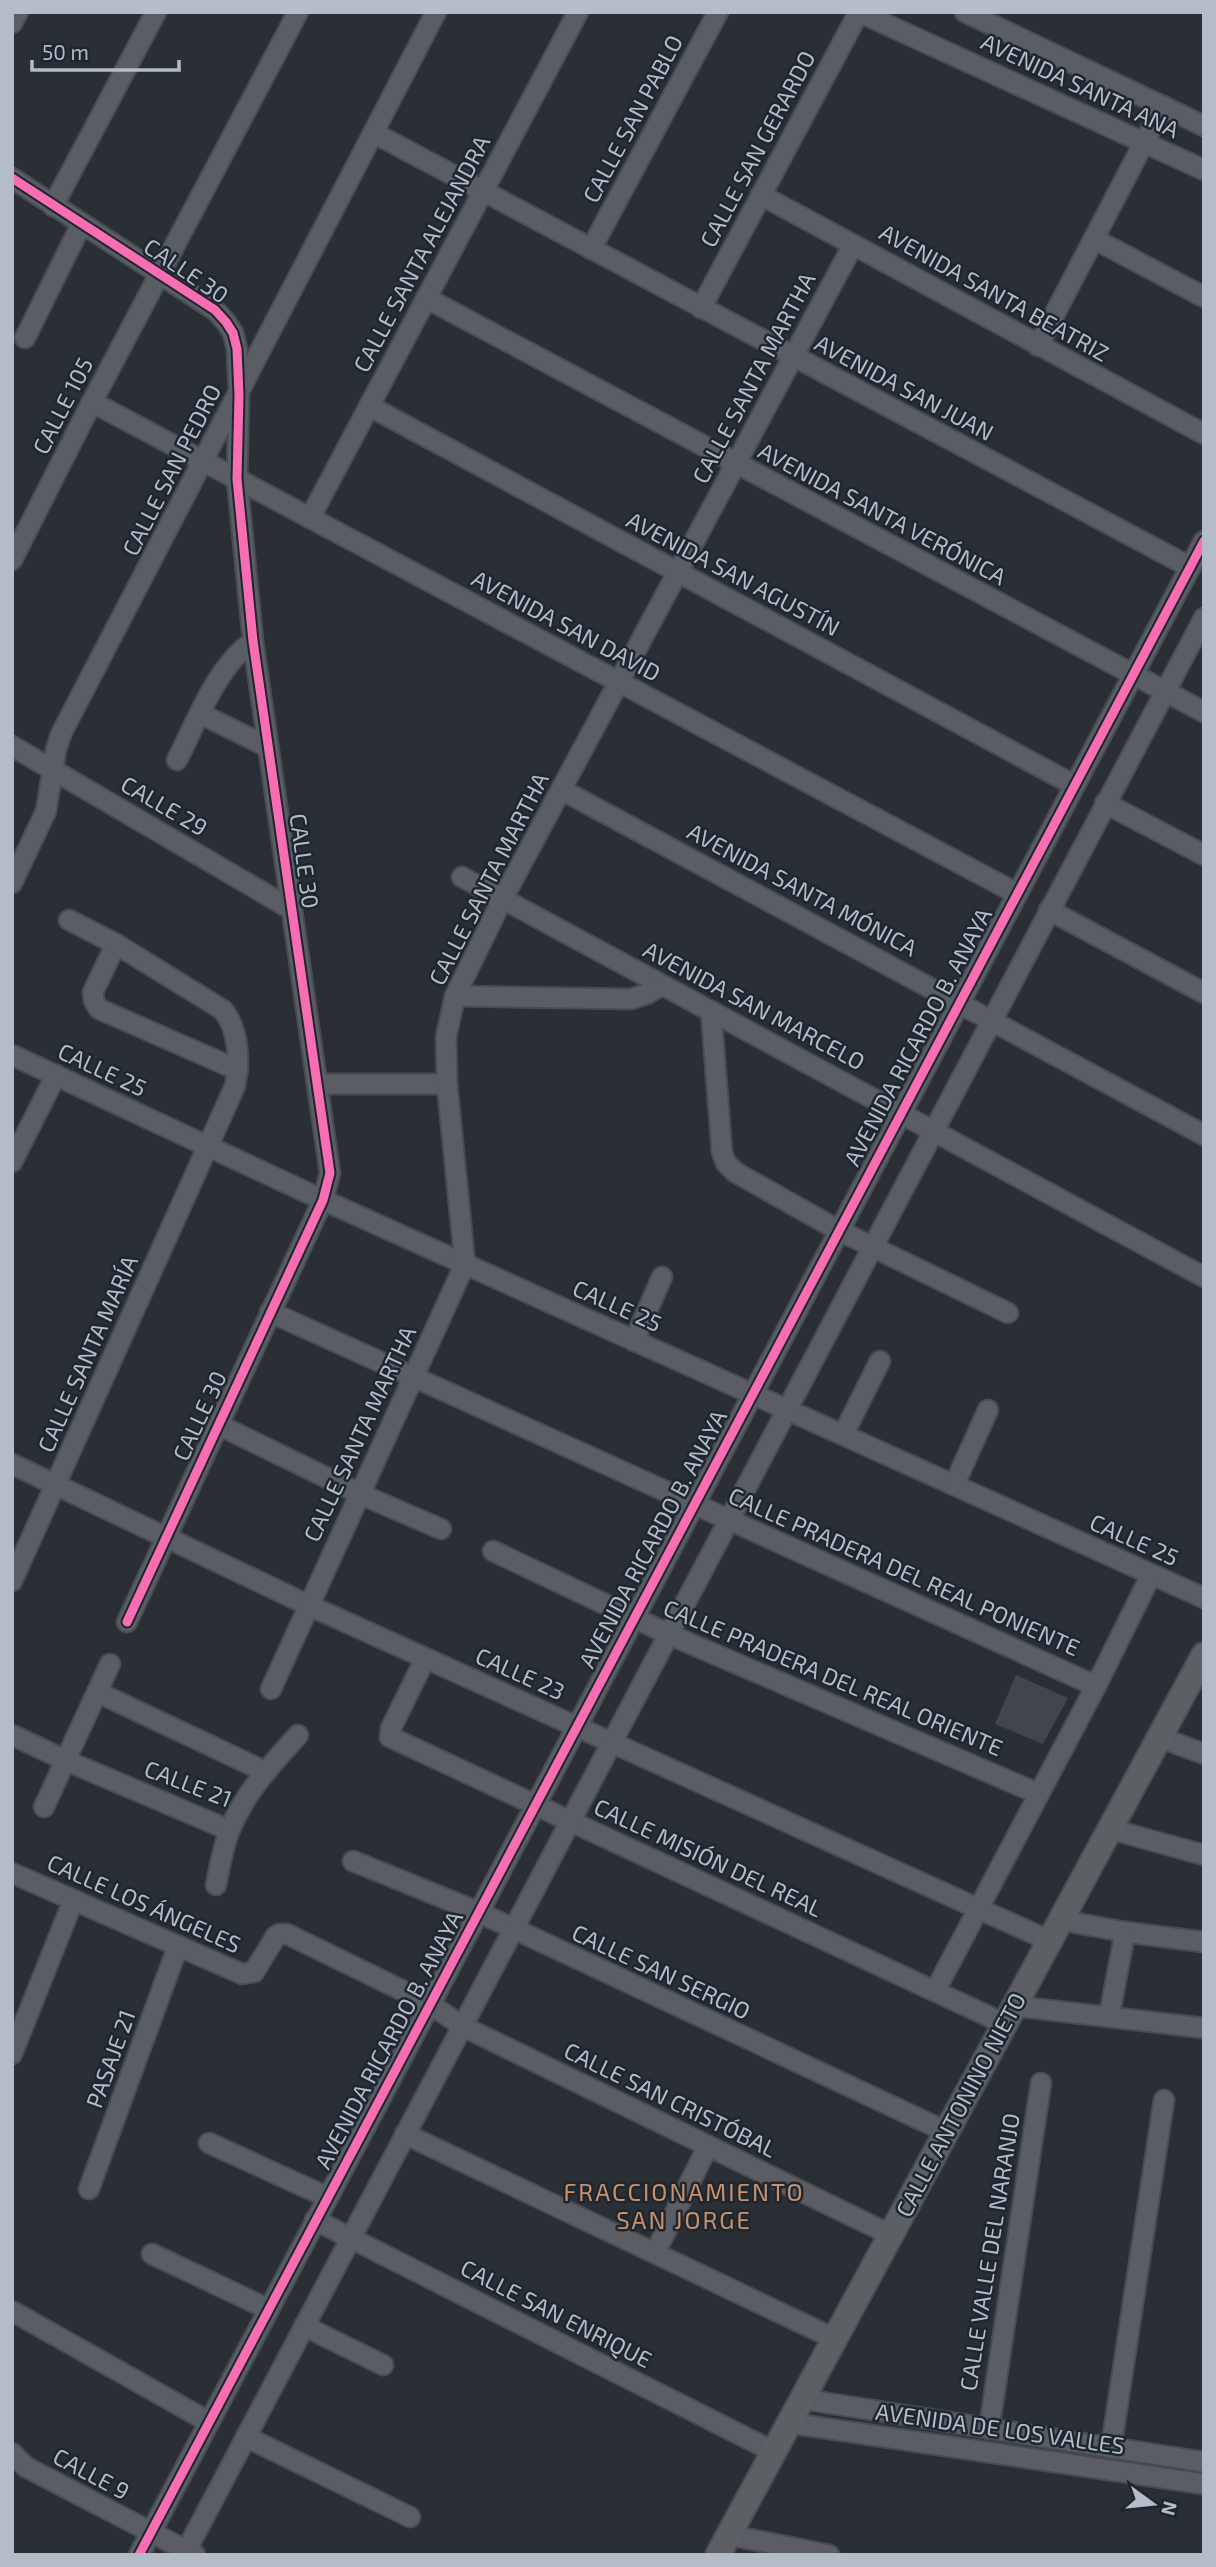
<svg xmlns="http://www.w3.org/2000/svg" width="1216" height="2567" font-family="'Exo 2',sans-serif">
<rect width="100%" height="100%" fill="#2a2f35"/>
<path fill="#42464c" d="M1016,1675l52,23 -25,46 -48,-20z"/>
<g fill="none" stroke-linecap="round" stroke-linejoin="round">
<g stroke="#484b50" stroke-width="23">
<g id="minor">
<path d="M859,12l345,158"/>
<path d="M965,12l239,114"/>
<path d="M12,23l6,-11"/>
<path d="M374,133l816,434"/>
<path d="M12,178l203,132 11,12 7,11 4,16 2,46 -2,84 16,162 77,532 -7,27 -196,422"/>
<path d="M761,195l443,239"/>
<path d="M53,206l103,-194"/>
<path d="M1094,239l110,58"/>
<path d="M591,249l127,-237"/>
<path d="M426,298l778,414"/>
<path d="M701,308l158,-296"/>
<path d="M25,338l56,-113"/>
<path d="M1038,346l125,-240"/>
<path d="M92,402l924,491"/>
<path d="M369,406l705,379"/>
<path d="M310,518l268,-506"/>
<path d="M12,560l80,-158 206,-390"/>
<path d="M201,714l67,33"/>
<path d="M12,746l279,163"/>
<path d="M177,760c21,-40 38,-92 76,-119"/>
<path d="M562,790l642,345"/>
<path d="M1105,803l99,52"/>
<path d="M462,877l742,400"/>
<path d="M12,883l34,-72 10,-61 5,-16 375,-722"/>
<path d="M1049,910l155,83"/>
<path d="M116,944l-23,48 1,9 5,8 139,61"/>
<path d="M455,996l176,3 16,-5 14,-9"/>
<path d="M711,1011l11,141 4,11 9,9 103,58 170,83"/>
<path d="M12,1055l311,145 881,398"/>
<path d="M317,1084h130"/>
<path d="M12,1162l44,-87"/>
<path d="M270,1312l826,374"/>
<path d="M634,1341l28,-64"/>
<path d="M217,1424l143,70 81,35"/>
<path d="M843,1435l37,-74"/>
<path d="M12,1464l296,141 742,336"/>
<path d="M954,1485l34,-75"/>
<path d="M493,1551l175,83 371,160"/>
<path d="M12,1581l223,-495c5,-24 4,-56 -12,-76l-107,-66 -47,-24"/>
<path d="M425,1659l-34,69 -1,9 615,287"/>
<path d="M271,1689l194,-425 -18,-180 -1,-47 9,-41 48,-98 350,-653"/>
<path d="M97,1692l169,80"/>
<path d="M12,1735l55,26 162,69"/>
<path d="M1159,1737l45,17"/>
<path d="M44,1807l66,-143"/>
<path d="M1110,1829l94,26"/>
<path d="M353,1861l125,51 469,220"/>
<path d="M12,1873l230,101 12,-2 22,-36 4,-2h7l143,70 32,22 429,209"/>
<path d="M216,1885c4,-19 7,-40 15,-58 15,-36 42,-64 67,-92"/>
<path d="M1060,1920l65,12 79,10"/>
<path d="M935,1991l161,-305 55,-111"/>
<path d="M1014,2006l190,22"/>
<path d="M1109,2017l16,-85"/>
<path d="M12,2054l61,-153"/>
<path d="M405,2134l430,205"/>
<path d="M209,2143l118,54"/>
<path d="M89,2189l89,-243"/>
<path d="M315,2220l459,232"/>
<path d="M655,2253l53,-107"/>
<path d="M152,2254l116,55"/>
<path d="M12,2311l197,111"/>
<path d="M304,2326l79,39"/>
<path d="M802,2399l402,63"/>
<path d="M789,2423l415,61"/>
<path d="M989,2429l52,-346"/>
<path d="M246,2437l164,80"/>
<path d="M1111,2448l53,-348"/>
<path d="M12,2453l14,14 169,88"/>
<path d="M729,2535l100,20"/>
<path d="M139,2555l1065,-2014"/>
<path d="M184,2555l1020,-1937"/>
</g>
</g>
<g stroke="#484c52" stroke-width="28">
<path id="major" d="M718,2555l486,-900"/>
</g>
<use href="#minor" stroke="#5a5e64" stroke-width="19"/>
<use href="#major" stroke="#5c6065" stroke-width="24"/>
<g stroke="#1e262f" stroke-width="13">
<g id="cycleway">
<path d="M12,178l203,132 11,12 7,11 4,16 2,46 -2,84 16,162 77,532 -7,27 -196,422"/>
<path d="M139,2555l1065,-2014"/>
</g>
</g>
<use href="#cycleway" stroke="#f96db3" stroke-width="9"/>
</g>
<g text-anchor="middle" stroke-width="5" stroke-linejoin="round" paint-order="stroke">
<g font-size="23" fill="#b4bcc6" stroke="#1e262f">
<text transform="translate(1080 86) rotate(25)" y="8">AVENIDA SANTA ANA</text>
<text transform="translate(633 119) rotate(-62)" y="8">CALLE SAN PABLO</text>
<text transform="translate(758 149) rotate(-62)" y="8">CALLE SAN GERARDO</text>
<text transform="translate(422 254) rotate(-62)" y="8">CALLE SANTA ALEJANDRA</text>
<text transform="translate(186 271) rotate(34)" y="8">CALLE 30</text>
<text transform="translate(994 293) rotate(29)" y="8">AVENIDA SANTA BEATRIZ</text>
<text transform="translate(754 378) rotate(-62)" y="8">CALLE SANTA MARTHA</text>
<text transform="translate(904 388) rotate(28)" y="8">AVENIDA SAN JUAN</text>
<text transform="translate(63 406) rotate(-63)" y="8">CALLE 105</text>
<text transform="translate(172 470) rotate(-63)" y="8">CALLE SAN PEDRO</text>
<text transform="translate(882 514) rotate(28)" y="8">AVENIDA SANTA VERÓNICA</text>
<text transform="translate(733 574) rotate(28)" y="8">AVENIDA SAN AGUSTÍN</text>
<text transform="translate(566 626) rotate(28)" y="8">AVENIDA SAN DAVID</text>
<text transform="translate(164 806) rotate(30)" y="8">CALLE 29</text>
<text transform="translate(304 861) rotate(82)" y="8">CALLE 30</text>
<text transform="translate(489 879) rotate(-63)" y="8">CALLE SANTA MARTHA</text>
<text transform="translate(802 890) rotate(28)" y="8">AVENIDA SANTA MÓNICA</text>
<text transform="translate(754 1006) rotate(28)" y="8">AVENIDA SAN MARCELO</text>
<text transform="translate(918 1037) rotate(-62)" y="8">AVENIDA RICARDO B. ANAYA</text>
<text transform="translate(102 1070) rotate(25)" y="8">CALLE 25</text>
<text transform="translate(617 1306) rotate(24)" y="8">CALLE 25</text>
<text transform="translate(88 1354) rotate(-66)" y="8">CALLE SANTA MARÍA</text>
<text transform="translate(200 1416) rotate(-65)" y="8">CALLE 30</text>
<text transform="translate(360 1434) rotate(-65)" y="8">CALLE SANTA MARTHA</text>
<text transform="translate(653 1539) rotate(-62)" y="8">AVENIDA RICARDO B. ANAYA</text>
<text transform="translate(1134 1540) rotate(24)" y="8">CALLE 25</text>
<text transform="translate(904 1572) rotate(24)" y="8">CALLE PRADERA DEL REAL PONIENTE</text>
<text transform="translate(520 1674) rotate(24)" y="8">CALLE 23</text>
<text transform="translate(833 1678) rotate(23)" y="8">CALLE PRADERA DEL REAL ORIENTE</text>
<text transform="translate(188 1784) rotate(21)" y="8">CALLE 21</text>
<text transform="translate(708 1858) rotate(25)" y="8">CALLE MISIÓN DEL REAL</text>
<text transform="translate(144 1904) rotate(24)" y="8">CALLE LOS ÁNGELES</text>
<text transform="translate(661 1972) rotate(25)" y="8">CALLE SAN SERGIO</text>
<text transform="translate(389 2040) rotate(-62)" y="8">AVENIDA RICARDO B. ANAYA</text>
<text transform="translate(111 2059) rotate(-70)" y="8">PASAJE 21</text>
<text transform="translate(670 2100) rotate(26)" y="8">CALLE SAN CRISTÓBAL</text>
<text transform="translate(961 2105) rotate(-62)" y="8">CALLE ANTONINO NIETO</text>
<text transform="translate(990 2252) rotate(-81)" y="8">CALLE VALLE DEL NARANJO</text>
<text transform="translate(556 2314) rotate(27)" y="8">CALLE SAN ENRIQUE</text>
<text transform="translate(1000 2429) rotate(8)" y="8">AVENIDA DE LOS VALLES</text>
<text transform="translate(91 2474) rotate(28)" y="8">CALLE 9</text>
</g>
<g font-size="24" letter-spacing="2" fill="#ca916b" stroke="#1e262f">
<text x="684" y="2201">FRACCIONAMIENTO<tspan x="684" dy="28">SAN JORGE</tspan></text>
</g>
</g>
<rect width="1216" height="2567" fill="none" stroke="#b4bcc6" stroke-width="28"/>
<g transform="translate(1153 2504) rotate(105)" stroke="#1e262f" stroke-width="5" paint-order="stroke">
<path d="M0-5L12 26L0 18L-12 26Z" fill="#b4bcc6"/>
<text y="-10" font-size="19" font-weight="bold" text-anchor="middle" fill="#b4bcc6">N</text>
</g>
<path d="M32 60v10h147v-10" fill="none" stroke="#b4bcc6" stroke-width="3.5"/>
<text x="42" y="60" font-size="21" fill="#b4bcc6" stroke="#1e262f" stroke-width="5" paint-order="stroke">50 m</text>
</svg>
